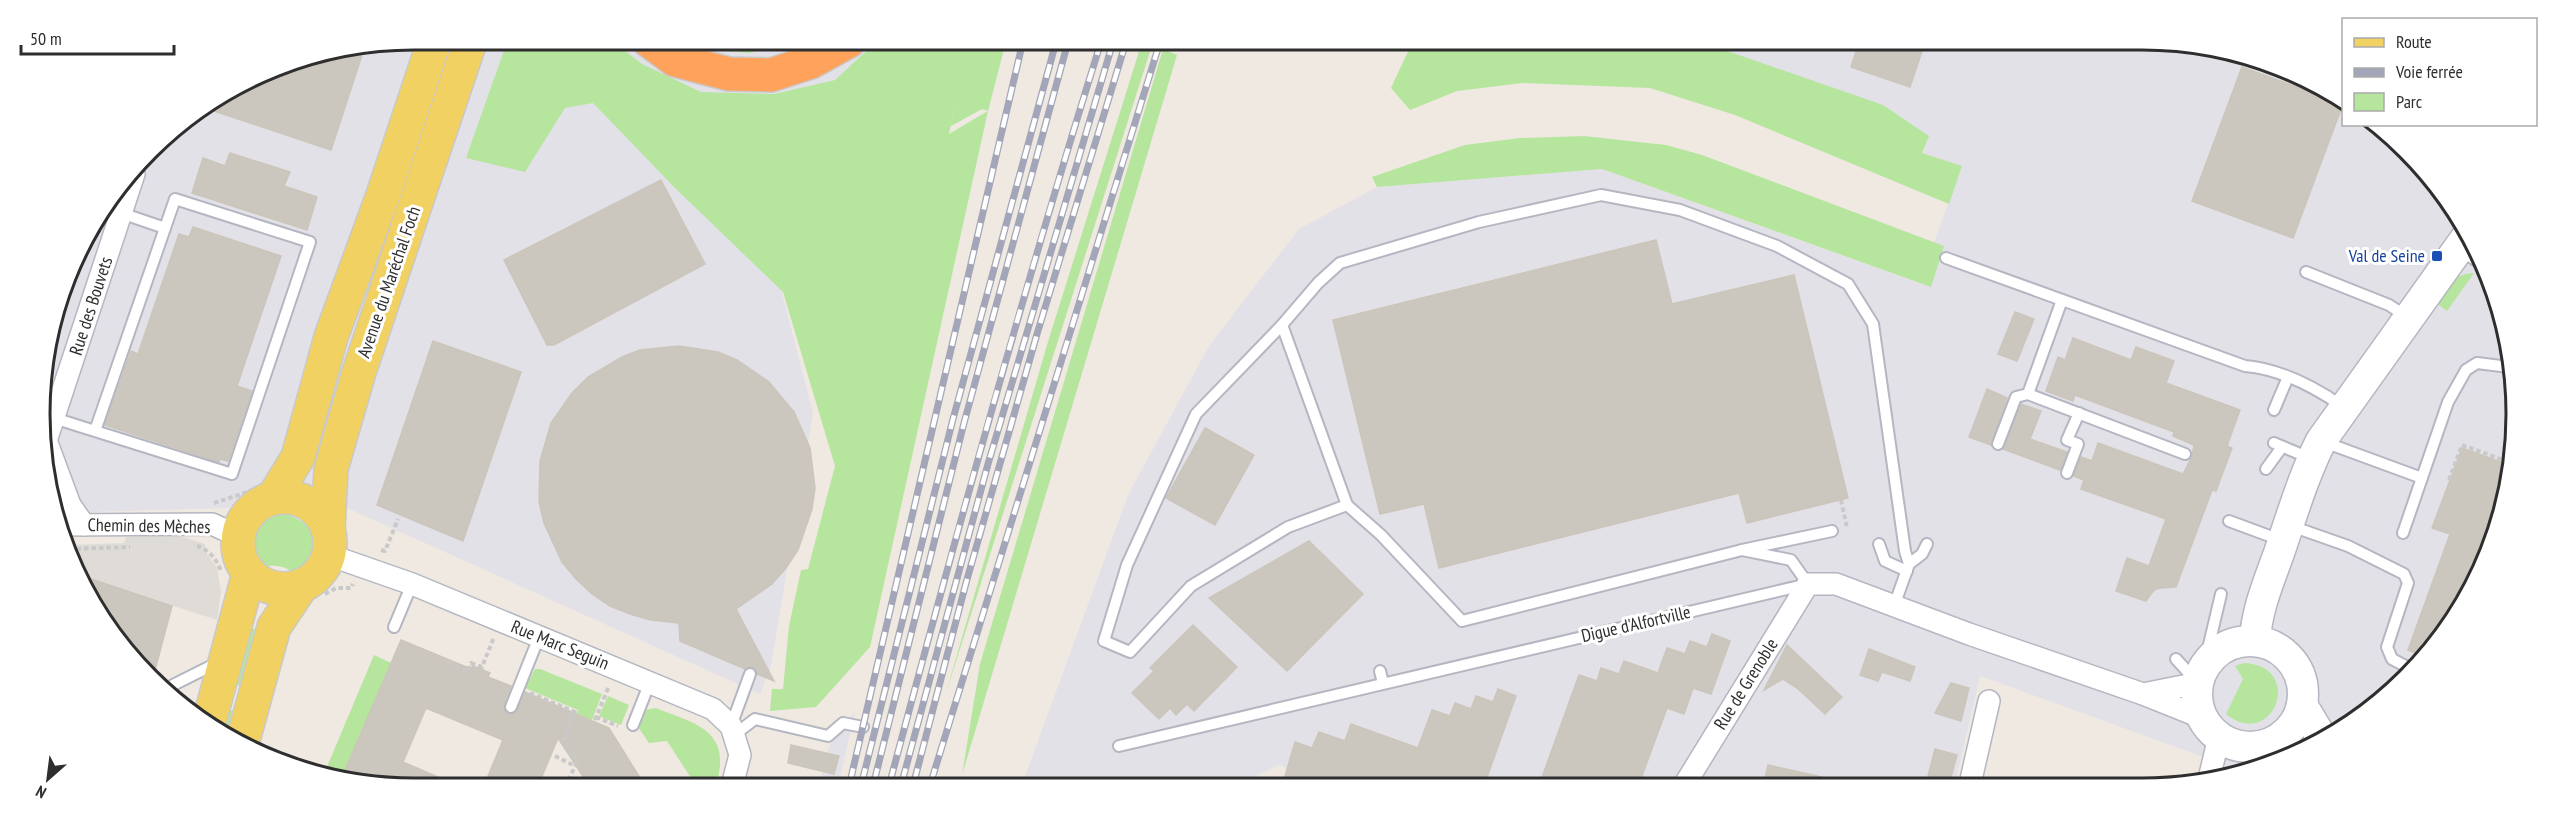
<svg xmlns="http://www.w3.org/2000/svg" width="2555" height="827" font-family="'PT Sans Narrow',sans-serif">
<rect width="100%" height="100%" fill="#efe9e1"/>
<g fill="#e3e1e8">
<path d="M414,39l592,2 -18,70 -6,-2 -154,87 -49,85 34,132 -42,253 -11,28 -415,-187 -92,-13 -25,14 -175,5 -11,-148 36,-117 88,-116 105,-65z"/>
<path d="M1682,44l533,2 128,54 1,24 28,1 81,81 56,135v146l-43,113 -60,79 -99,70 -68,21 -259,-94 -25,108 -628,-1 -49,-18 -36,18 -219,-1 105,-287 81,-149 90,-117 78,-42 225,-18 317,114 43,-117 -40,-13z"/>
<path d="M855,712l-16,70h-19l10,-38z"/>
</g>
<g fill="#b6e59e" fill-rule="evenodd">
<path d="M508,39l103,1 31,24 59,28 73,2 61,-14 42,-39h129l-18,70 -118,536 -54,60 -46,4 2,-22h11l6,-63 12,-56 7,-1 27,-103 -52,-174 -108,-104 -82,-85 -28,5 -40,64 -59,-14zM962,74l-11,52 31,-17 6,2 -39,23z"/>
<path d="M679,40l125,1 -55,12 -55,-5z"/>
<path d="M1142,42h11l-208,654 102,-351z"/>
<path d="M1412,43l295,1 176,61 46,31 -7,17 40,13 -13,38 -214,-89 -85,-27 -128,-5 -65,8 -47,19 -19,-22z"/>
<path d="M1163,49l14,6 -215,720 18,-111z"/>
<path d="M1584,136l82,9 36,10 234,88 8,3 -13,41 -329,-118 -225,18 -5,-10 93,-32 55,-7z"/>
<path d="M2474,273l-27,38 -12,-9c13,-16 17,-28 39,-29z"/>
<path d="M282,514c36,5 44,43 11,59 -7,-7 -20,-9 -30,-6 -18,-22 -8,-47 19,-53z"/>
<path d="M245,626l19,6 -28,106 -19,-8 7,-19 9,-1 8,-23 -8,-6z"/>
<path d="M374,655l17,8 -47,111 13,7h-17l-16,-7z"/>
<path d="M2244,663c62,3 29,89 -18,51l17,-35 -8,-13z"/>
<path d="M535,669h5l62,25 -10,26 -15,-6 1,-4 -53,-22z"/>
<path d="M608,696l21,9 -8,20 -22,-9z"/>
<path d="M656,708c39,16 75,21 61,74l-24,-1 -26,-40 -18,2 -11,-16 7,-17z"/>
</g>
<path fill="#dfdcd8" d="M177,535l28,9v7l12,17 4,24 -4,28 -135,-44 -15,-31 57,-2 2,-6z"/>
<g fill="#cbc7bf" stroke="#cbc5ba" stroke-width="1.5">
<path d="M1858,45h66l-14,42 -59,-20z"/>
<path d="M364,49l-33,101 -126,-42 66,-41z"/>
<path d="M2242,67l101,37 -50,134 -101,-37z"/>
<path d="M230,153l60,19 -6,14 33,11 -10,33 -115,-37 11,-35 22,8z"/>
<path d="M661,180l44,84 -151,81h-7l-43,-85z"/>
<path d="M193,227l88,29 -44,130 15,5 -24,70 -8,-2 -1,3 -114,-37 26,-74 7,3 41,-120 10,3z"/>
<path d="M1656,240l16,64 122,-29 54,223 -101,25 -8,-30 -300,75 -15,-64 -44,10 -47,-194z"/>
<path d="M2015,312l19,7 -17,42 -19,-7z"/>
<path d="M2073,338l58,22 5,-13 38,14 -8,22 74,27 -13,36 5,2 -16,43 -4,-1 -36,97 -16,1 -6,2 -8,11 -30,-10 11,-33 22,8 17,-47 -85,-30 3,-9 -10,-4 7,-19 11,4 6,-18 85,31 9,-18 2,-11 -21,-9 1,-4 -99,-37 -2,6 -27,-10 12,-34 7,3z"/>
<path d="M433,341l88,31 -58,169 -86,-36z"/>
<path d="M679,346l39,6 19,8 32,22 25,30 16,36 5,40 -3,21 -14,41 -12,18 -14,16 -36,25 38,72 -17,-7 -4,-7 -8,2 -65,-28 -1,-18 -28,-3 -21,-6 -20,-8 -18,-12 -16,-15 -14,-17 -18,-39 -5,-21 1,-41 11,-38 21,-30 16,-16 34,-20 18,-7z"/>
<path d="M1987,389l20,9 -16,47 -22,-8z"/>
<path d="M2021,404l20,7 -11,28 37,13 -7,18 -57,-21z"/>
<path d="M1205,428l49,27 -39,70 -49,-27z"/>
<path d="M2462,448l47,17v22l-43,113 -42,56 -16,-6 42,-116 -18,-6z"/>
<path d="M1309,541l54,53 -76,77 -78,-73z"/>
<path d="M82,576l90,30 -18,68 -27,-27 4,-9 -19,-6 -10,-10z"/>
<path d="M1193,625l44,42 -43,44 -7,-7 -11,11 -6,-7 -11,11 -27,-26 22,-22 -4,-3z"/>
<path d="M1712,634l18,7 -19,53 -18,-6 -9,26 -17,-6 -28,76 -99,-1 39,-108 18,6 4,-13 18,6 5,-13 34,12 9,-25 18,6 5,-13 17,6z"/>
<path d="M401,640l70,29 2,-3 17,7 -2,4 23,9 -7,19 4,9 8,-2 9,-20 84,36 33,53h-56l-28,-43 -18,43h-54l17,-41 -77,-32 -23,54 44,19h-89l-15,-6z"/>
<path d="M1787,645l55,52 -17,17 -28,-26 -14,-9 -19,11z"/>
<path d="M1869,649l46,18 -5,14 -28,-9 -4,9 -18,-6z"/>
<path d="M1951,683l18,5 -8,33 -26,-8z"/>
<path d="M1498,689l18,7 -31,87h-202l12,-41 17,6 7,-16 26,9 6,-17 67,24 14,-38 18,6 5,-13 16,6 5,-13 17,6z"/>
<path d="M791,745l48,11 -5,18 -46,-11z"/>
<path d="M1935,749l22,6 -8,29h-23z"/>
<path d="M1768,765l54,12 -1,7h-57z"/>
</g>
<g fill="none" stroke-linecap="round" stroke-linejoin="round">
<g stroke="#b4b7c1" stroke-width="14">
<g id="lane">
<path d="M121,213l44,15"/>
<path d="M2459,249l16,11"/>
<path d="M1946,258l299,108c36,3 68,20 97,40"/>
<path d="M2306,272l83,33 18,12"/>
<path d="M2062,300l-34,94 157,60"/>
<path d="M1282,325l-86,89 -69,151 -23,76 26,11 61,-66 97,-59 59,-22"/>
<path d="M2274,410l14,-33"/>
<path d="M54,418l25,8 153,48 78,-232 -135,-43 -80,232"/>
<path d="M2324,442l98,36"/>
<path d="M2274,443l38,16"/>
<path d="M1998,444l18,-47 12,-3"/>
<path d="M2266,469l16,-22"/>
<path d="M2067,473l11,-29 -11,-4 12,-27"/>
<path d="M2229,521l54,20"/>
<path d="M2291,526l57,20 56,28 4,9 -21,64 5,12 21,11"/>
<path d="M2403,533l45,-131 18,-32 11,-7 32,4"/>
<path d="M1879,544l6,17 22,10"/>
<path d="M1742,550l-280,71 -81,-86 -34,-30 -65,-180 36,-42 22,-20 139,-41 122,-27 79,15 97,36 71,38 25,40 32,227 4,13 -15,42"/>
<path d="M1909,564l13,-10 5,-10"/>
<path d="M394,627l18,-43"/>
<path d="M2213,656l-5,-7 13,-55"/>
<path d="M2176,659l22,24"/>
<path d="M1380,671l3,12"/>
<path d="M171,691l2,-6 46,-23"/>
<path d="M511,707l28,-70"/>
<path d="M633,725l17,-43"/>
<path d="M731,726l19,-52"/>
<path d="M734,735l21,-16 73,17 15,-13 20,4"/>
<path d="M1119,746l689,-162 -17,-24 -49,-10 90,-19"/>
</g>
</g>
<g stroke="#b4b7c1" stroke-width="24">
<g id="street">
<path d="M47,438l87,-264"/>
<path d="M47,443l23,62 14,20"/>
<path d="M59,525l153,-1 26,12"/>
<path d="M329,555l83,29 301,125 18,17 9,29 -7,27"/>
<path d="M2143,694l55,-11"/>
<path d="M2209,779l10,-42"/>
<path d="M1685,784l123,-200h28l133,50 174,60 60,24"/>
<path d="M1970,784l19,-83"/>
</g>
</g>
<g stroke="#b4b7c1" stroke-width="33">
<g id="secondary">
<path d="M2255,641c1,-30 14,-60 24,-88 13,-38 24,-76 42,-112l145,-203"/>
<circle cx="2250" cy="694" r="53"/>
<path d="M2302,705l20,33"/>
</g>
</g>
<g stroke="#c9c9c9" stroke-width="36">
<g id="primary">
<circle cx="284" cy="543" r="46"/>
<path d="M273,498l25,-41 33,-120 51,-139 53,-159"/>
<path d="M328,529l3,-60 28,-97 112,-333"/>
<path d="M208,726l41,-153"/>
<path d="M243,740l31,-113 28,-42"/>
</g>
</g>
<g stroke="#c9c9c9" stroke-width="36">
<path id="highway" d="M648,40l27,20 54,14 42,1 40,-13 38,-21"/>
</g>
<g stroke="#c9c9c9" stroke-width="4" stroke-dasharray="4.5 3" stroke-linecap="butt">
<path d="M2449,480l13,-35 47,17"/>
<path d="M1841,500l6,28"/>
<path d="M214,503l34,-11"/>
<path d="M197,546c11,3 21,14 24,26"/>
<path d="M69,549l61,-2"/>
<path d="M381,550l4,1 13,-32"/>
<path d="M325,594l11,-6h15l2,-4"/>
<path d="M448,663l20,8 3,-8 11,4 12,-30"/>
<path d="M530,693l45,19 -11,28 13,22 -9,19"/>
<path d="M596,717l22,9"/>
<path d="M595,720l14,-34"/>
<path d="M555,756l20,10"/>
</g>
<use href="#lane" stroke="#fff" stroke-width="10"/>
<use href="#street" stroke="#fff" stroke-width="21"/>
<use href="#secondary" stroke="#fff" stroke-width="30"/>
<use href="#primary" stroke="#f2d163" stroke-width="33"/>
<use href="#highway" stroke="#ffa35c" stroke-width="33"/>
<g stroke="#a3a6b8" stroke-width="7">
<g id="rail">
<path d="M850,782l173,-741"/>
<path d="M862,782l91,-363 103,-377"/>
<path d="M874,782l90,-359 104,-381"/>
<path d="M890,782c66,-248 134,-495 211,-740"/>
<path d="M902,782l86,-318 125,-422"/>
<path d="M914,782l52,-199 71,-249 89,-292"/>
<path d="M931,782l229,-740"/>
</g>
</g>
<use href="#rail" stroke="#fff" stroke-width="4.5" stroke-dasharray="14" stroke-linecap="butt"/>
</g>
<rect fill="#1a4fb4" stroke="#fff" stroke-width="2" x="2431" y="250" width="12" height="12" rx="3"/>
<g text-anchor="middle" stroke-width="6" stroke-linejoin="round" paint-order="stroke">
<g font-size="18" fill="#164399" stroke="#fff" text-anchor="end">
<text x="2425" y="262">Val de Seine</text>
</g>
<g font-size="18" fill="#2e2e2e" stroke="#fff">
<text transform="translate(389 282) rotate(-71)" y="6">Avenue du Maréchal Foch</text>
<text transform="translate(91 306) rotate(-72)" y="6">Rue des Bouvets</text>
<text transform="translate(149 526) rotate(1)" y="6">Chemin des Mèches</text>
<text transform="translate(1636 624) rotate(-13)" y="6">Digue d'Alfortville</text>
<text transform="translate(560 645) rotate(22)" y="6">Rue Marc Seguin</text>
<text transform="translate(1746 684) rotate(-58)" y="6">Rue de Grenoble</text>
</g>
</g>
<path d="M0 0H2555V827H0ZM414 50H2142A364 364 0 0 1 2506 414V414A364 364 0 0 1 2142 778H414A364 364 0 0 1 50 414V414A364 364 0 0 1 414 50Z" fill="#fff" fill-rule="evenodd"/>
<path fill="none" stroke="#2e2e2e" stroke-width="3" d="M414 50H2142A364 364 0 0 1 2506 414V414A364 364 0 0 1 2142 778H414A364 364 0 0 1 50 414V414A364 364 0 0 1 414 50Z"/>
<rect x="2342" y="18" width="195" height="108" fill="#ffffff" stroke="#ababab" stroke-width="1.5"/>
<rect x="2354" y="38" width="30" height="9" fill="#f2d163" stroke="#ababab" stroke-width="1.5"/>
<text x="2396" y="48" font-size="18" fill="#2e2e2e">Route</text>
<rect x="2354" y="68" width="30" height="9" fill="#a3a6b8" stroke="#ababab" stroke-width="1.5"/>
<text x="2396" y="78" font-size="18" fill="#2e2e2e">Voie ferrée</text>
<rect x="2354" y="93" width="30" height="18" fill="#b6e59e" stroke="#ababab" stroke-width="1.5"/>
<text x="2396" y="108" font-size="18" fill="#2e2e2e">Parc</text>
<g transform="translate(48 779) rotate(208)" stroke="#ffffff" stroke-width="4.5" paint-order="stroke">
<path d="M0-4.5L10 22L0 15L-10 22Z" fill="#2e2e2e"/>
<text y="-9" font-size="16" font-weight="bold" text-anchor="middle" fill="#2e2e2e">N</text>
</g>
<path d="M21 45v9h153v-9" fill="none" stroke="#2e2e2e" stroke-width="3"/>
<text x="30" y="45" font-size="18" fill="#2e2e2e" stroke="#ffffff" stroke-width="4.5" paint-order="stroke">50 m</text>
</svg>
